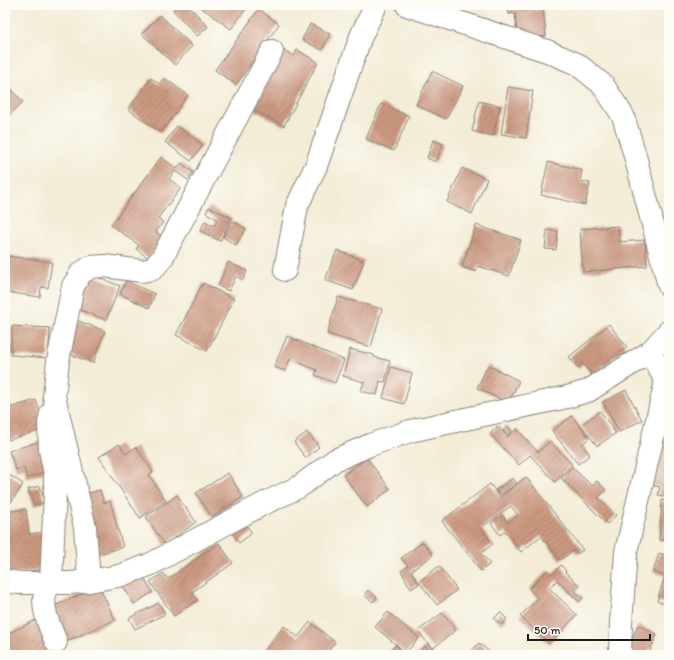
<svg xmlns="http://www.w3.org/2000/svg" width="674" height="660" font-family="Itim,sans-serif">
<defs>
<pattern id="building-hatch" width="6" height="6" patternUnits="userSpaceOnUse"><rect width="6" height="6" fill="#cc9880"/><path d="M-1 1l2-2M0 6l6-6M5 7l2-2" fill="none" stroke="#a57b68"/></pattern>
</defs>
<rect width="100%" height="100%" fill="#fdfcf7"/>
<filter id="ink" filterUnits="userSpaceOnUse"><feTurbulence type="fractalNoise" baseFrequency=".025" numOctaves="2"/><feDisplacementMap in="SourceGraphic" scale="8" xChannelSelector="R" yChannelSelector="G"/><feConvolveMatrix kernelMatrix="1 2 1 2 8 2 1 2 1" color-interpolation-filters="sRGB"/></filter>
<filter id="wash" filterUnits="userSpaceOnUse"><feTurbulence type="fractalNoise" baseFrequency=".012" numOctaves="4" result="noise"/><feDisplacementMap in="SourceGraphic" scale="16" xChannelSelector="R" yChannelSelector="G"/><feGaussianBlur stdDeviation="0.9" result="paint"/><feColorMatrix in="noise" values="0 0 0 0 0 0 0 0 0 0 0 0 0 0 0 0 0 1.4 0 .05"/><feComposite in="paint" operator="in"/></filter>
<g filter="url(#wash)">
<rect width="100%" height="100%" fill="#f3ecd6"/>
<g id="blocks">
<g fill="url(#building-hatch)">
<path d="M179,5h9l20,22 -11,9 -24,-26z"/>
<path d="M200,5h49l-18,24 -32,-23z"/>
<path d="M507,5h16l1,6 19,-2 3,27 -28,4 -3,-27 -6,1z"/>
<path d="M528,5h15v3l-14,1z"/>
<path d="M259,9l20,15 -43,61 -21,-15z"/>
<path d="M160,15l32,31 -17,19 -33,-31z"/>
<path d="M310,24l20,10 -8,16 -20,-10z"/>
<path d="M281,49l13,7 3,-6 21,12 -34,64 -34,-18z"/>
<path d="M432,71l31,15 -17,33 -30,-14z"/>
<path d="M151,78l8,6 5,-6 24,17 -27,38 -33,-24z"/>
<path d="M5,83l18,19 -18,17z"/>
<path d="M508,87l25,4 -7,47 -25,-4z"/>
<path d="M479,101l21,5 -7,30 -21,-5z"/>
<path d="M381,104l28,12 -15,35 -28,-12z"/>
<path d="M177,126l26,19 -12,16 -26,-19z"/>
<path d="M5,132l5,5 -5,5z"/>
<path d="M433,140l10,4 -7,18 -9,-4z"/>
<path d="M161,157l16,12 4,-6 12,9 -5,8 -13,-9 -6,8 12,9 -23,30 5,4 -7,10 7,6 -15,20 -12,-9 3,-4 -28,-20z"/>
<path d="M548,162l34,8 -2,11 10,2 -5,22 -44,-10z"/>
<path d="M462,168l25,11 -15,35 -25,-12z"/>
<path d="M209,207l23,11 -12,23 -20,-10 5,-10 9,5 3,-7 -11,-6z"/>
<path d="M233,221l13,8 -10,16 -13,-8z"/>
<path d="M476,225l45,15 -12,36 -31,-10 -2,6 -14,-5z"/>
<path d="M618,226l1,16 26,-2 2,26 -64,6 -3,-43z"/>
<path d="M547,230l11,1 -2,19 -11,-1z"/>
<path d="M337,250l27,11 -11,29 -28,-10z"/>
<path d="M8,256l44,6 -4,26 -7,-1 -1,10 -35,-5v-12z"/>
<path d="M228,262l19,9 -4,9 -7,-4 -7,15 -11,-5z"/>
<path d="M87,273l33,13 -14,34 -33,-13z"/>
<path d="M126,281l29,13 -6,14 -29,-14z"/>
<path d="M203,283l31,16 -27,52 -31,-16z"/>
<path d="M338,297l44,12 -11,38 -44,-13z"/>
<path d="M76,320l29,11 -12,32 -29,-11z"/>
<path d="M609,324l18,23 -35,28 -9,-11 -5,4 -9,-11z"/>
<path d="M12,326l38,2 -2,30 -37,-3z"/>
<path d="M287,336l57,24 -9,23 -20,-8 2,-5 -27,-11 -5,12 -11,-4z"/>
<path d="M350,349l24,6v2l16,4 -5,21 -5,-1 -3,14 -16,-4 3,-9 -21,-6z"/>
<path d="M488,365l31,16 -11,22 -31,-15z"/>
<path d="M391,367l21,6 -8,31 -21,-6z"/>
<path d="M626,390l16,30 -23,12 -16,-30z"/>
<path d="M36,400l9,29 -37,11 -3,-12v-19z"/>
<path d="M600,411l16,22 -19,13 -16,-21z"/>
<path d="M572,416l17,22 -7,6 8,11 -12,9 -26,-33z"/>
<path d="M498,426l9,11 10,-8 21,23 12,-11 22,24 -17,17 -25,-27 -11,10 -29,-31z"/>
<path d="M507,426l5,5 -4,4 -5,-4z"/>
<path d="M307,432l12,15 -13,11 -12,-16z"/>
<path d="M647,439l22,4v54l-11,-2 2,-8 -14,-3z"/>
<path d="M41,441l9,30 -23,7 -3,-10 -8,2 -7,-19z"/>
<path d="M119,444l7,10 10,-7 17,25 -4,3 17,26 -26,17 -41,-61z"/>
<path d="M367,458l23,31 -23,18 -24,-32z"/>
<path d="M572,467l20,19 5,-5 9,9 -8,8 18,17 -9,9 -46,-46z"/>
<path d="M5,472l18,12 -13,20 -5,-3z"/>
<path d="M228,473l15,24 -31,20 -16,-24z"/>
<path d="M526,477l57,73 -6,4 -3,-4 -14,10 -19,-24 -20,16 -16,-21 -5,4 -9,-12 11,-8 6,8 10,-8 -7,-9 -30,22 12,16 -12,9 9,11 -9,7 -39,-50 48,-37 10,13z"/>
<path d="M513,478l4,6 -17,11 -4,-5z"/>
<path d="M40,486l5,16 -11,4 -6,-17z"/>
<path d="M100,490l4,13 6,-2 13,46 -24,7 -17,-59z"/>
<path d="M177,495l19,27 -31,23 -19,-28z"/>
<path d="M662,500l7,1v40l-10,-1z"/>
<path d="M26,509l3,25 16,-2 6,36 -46,7v-63z"/>
<path d="M244,522l8,11 -13,10 -8,-12z"/>
<path d="M423,542l10,13 -22,16 8,13 -8,5 -10,-18 7,-5 -7,-8z"/>
<path d="M219,543l14,20 -41,29 6,8 -24,16 -24,-34 13,-9 5,6z"/>
<path d="M659,553l10,3v49l-12,-4 8,-25 -12,-4z"/>
<path d="M561,565l5,6 -1,1 15,14 -5,5 8,7 -4,4 -22,-22 -8,8 28,27 -28,29 -29,-28 18,-18 -9,-9 19,-19 4,4z"/>
<path d="M439,566l18,24 -20,15 -18,-23z"/>
<path d="M141,574l12,18 -19,12 -11,-18z"/>
<path d="M99,586l16,34 -48,21 -15,-34z"/>
<path d="M368,590l9,7 -4,5 -9,-7z"/>
<path d="M159,603l6,11 -30,15 -6,-11z"/>
<path d="M388,612l31,26 -13,15 -31,-26z"/>
<path d="M500,612l7,7 -5,6 -8,-6z"/>
<path d="M442,613l14,17 -24,19 -14,-18z"/>
<path d="M36,620l14,27 -15,8h-30v-20z"/>
<path d="M310,622l25,20 -8,11 2,2h-68l23,-29 14,11z"/>
<path d="M638,625l19,9 -9,21h-17l-5,-2z"/>
<path d="M479,643l14,12h-25z"/>
<path d="M396,645l8,10h-19z"/>
<path d="M425,646l8,9h-17z"/>
</g>
</g>
</g>
<g filter="url(#ink)">
<use href="#blocks" fill-opacity="0" stroke="#888479" stroke-width="1"/>
<g fill="none" stroke-linecap="round" stroke-linejoin="round">
<g stroke="#888479" stroke-width="24">
<g id="minor">
<path d="M407,5l140,46 30,13 26,21 20,31 11,36 35,134"/>
<path d="M285,270l12,-64 19,-40 45,-130 15,-31"/>
<path d="M51,413l-2,10 1,27 5,24v19l-4,90c-2,3 -5,7 -6,11 -4,15 6,35 11,48"/>
<path d="M5,581l15,2h50l19,-2 30,-5 30,-11 112,-60 38,-18 36,-27 35,-15 40,-14 157,-34 21,-6 62,-39 19,-21"/>
<path d="M89,581l-4,-54 -31,-131 4,-35 15,-75 8,-13 10,-6 13,-1 38,5 11,-2 9,-11 110,-207"/>
<path d="M620,655l1,-32 5,-71 40,-171 -16,-29"/>
</g>
</g>
<use href="#minor" stroke="#fff" stroke-width="22"/>
</g>
</g>
<rect width="674" height="660" fill="none" stroke="#fdfcf7" stroke-width="20"/>
<path d="M528 634v6h122v-6" fill="none" stroke="#1c1c1c" stroke-width="2"/>
<text x="534" y="634" font-size="12" fill="#1c1c1c" stroke="#fdfcf7" stroke-width="3" paint-order="stroke">50 m</text>
</svg>
